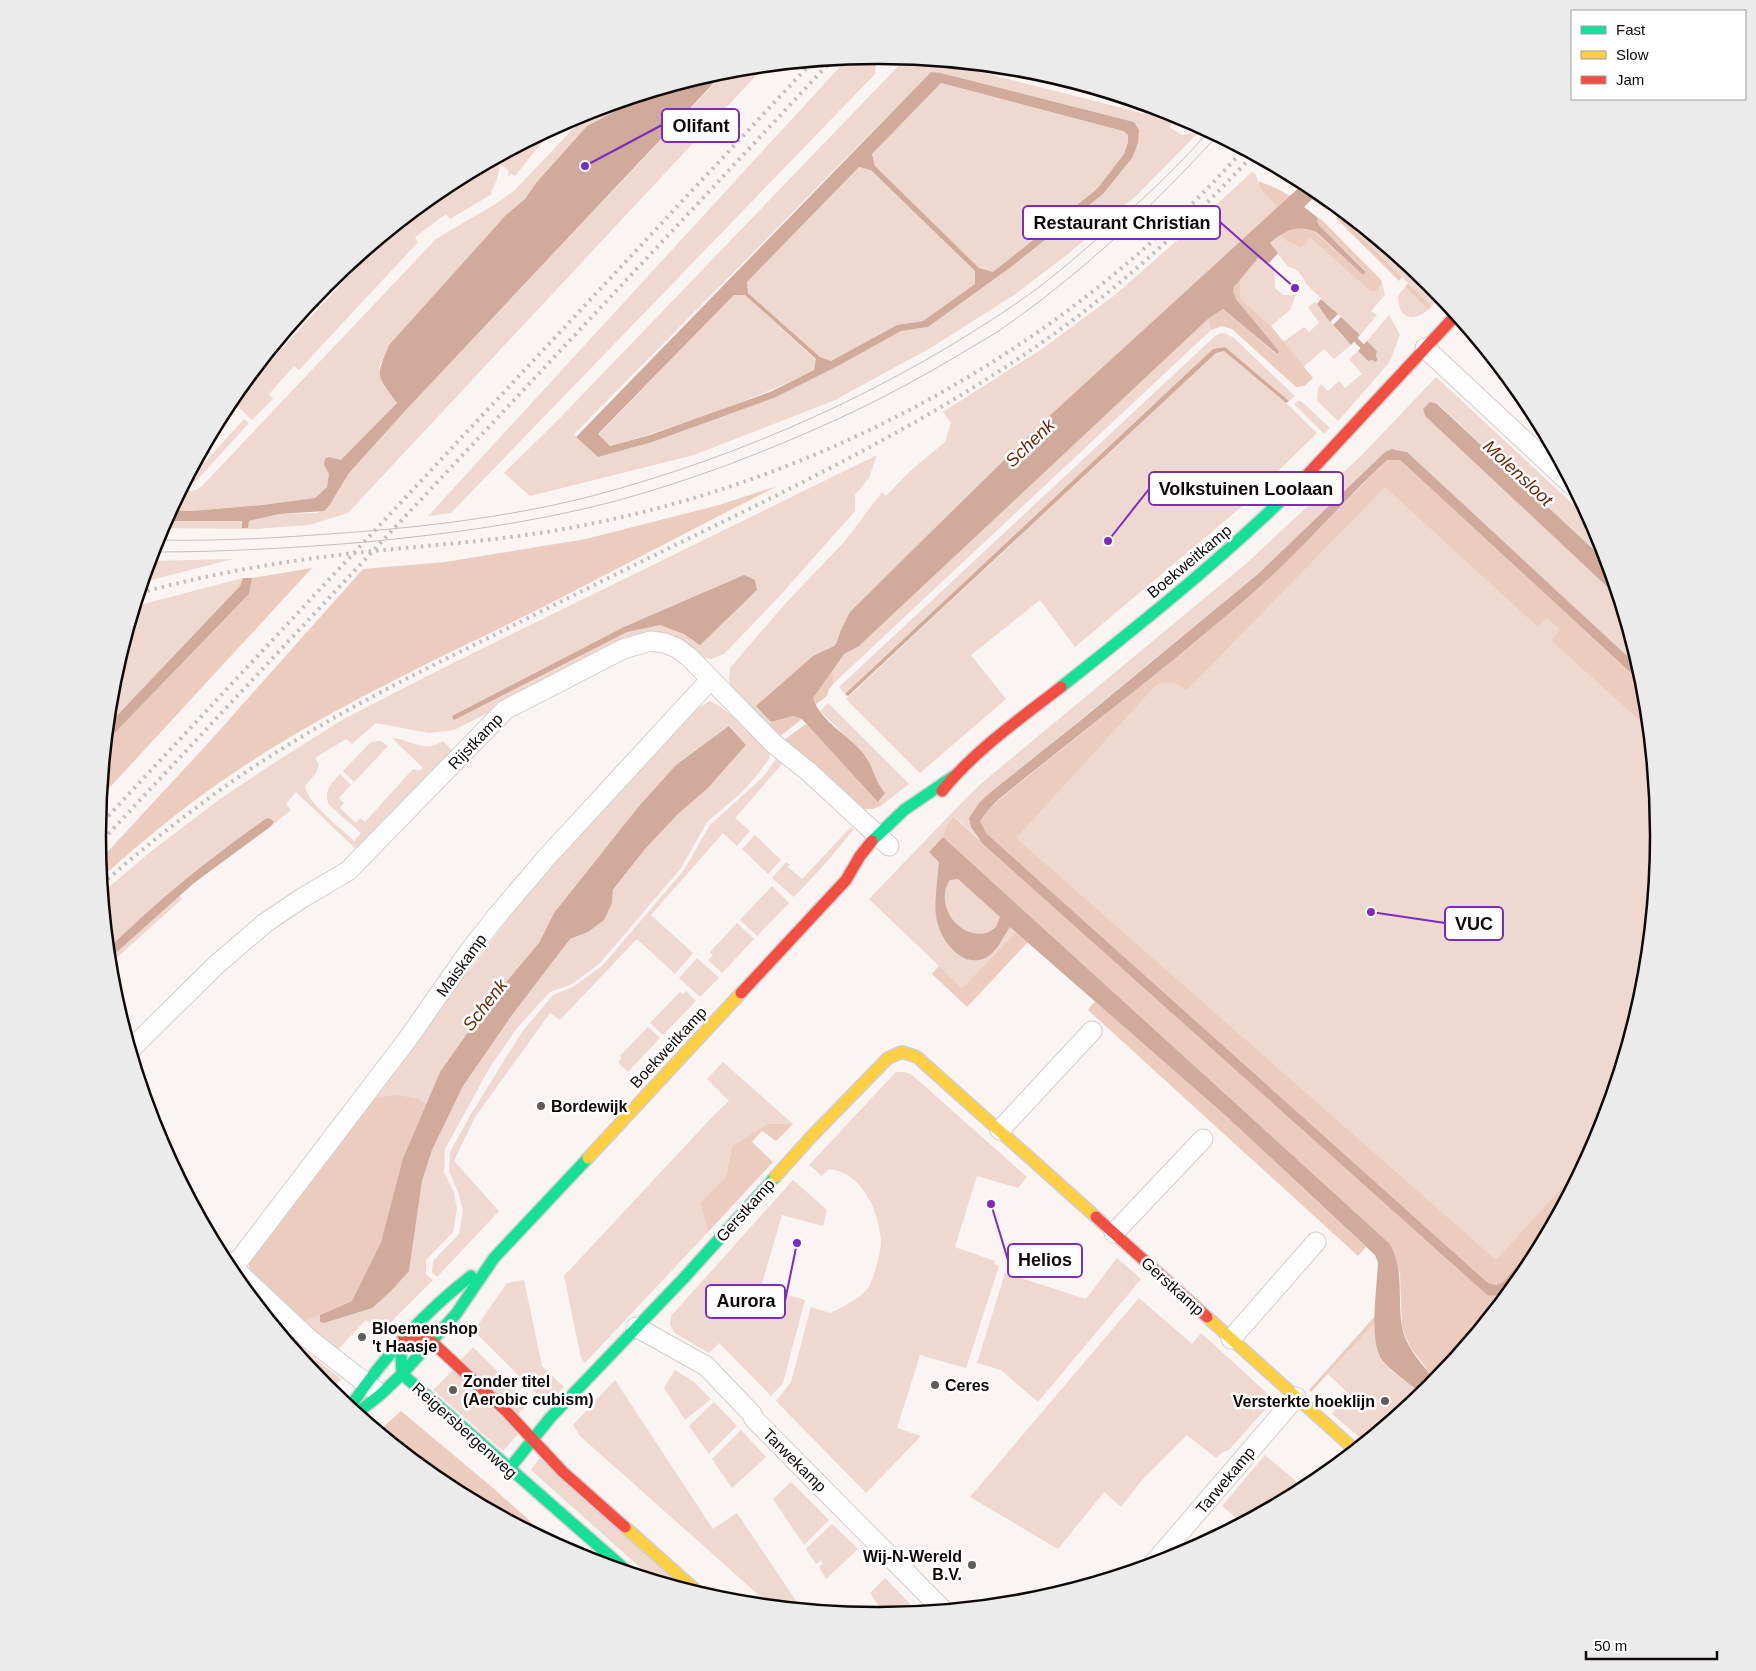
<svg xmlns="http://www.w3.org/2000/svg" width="1756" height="1671" font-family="Arial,sans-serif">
<rect width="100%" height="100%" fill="#faf4f2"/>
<g fill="#eed8d0" fill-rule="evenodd">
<path d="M877,55l-2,19 -424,439 -23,3 420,-458z"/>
<path d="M906,58l27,2 240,61 -4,6 13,8 14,-3 2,1 -62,63 -68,58 -54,41 -82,52 -99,54 -139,54 -164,41 -26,-23 54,-53zM931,72l10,1 193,49 -2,36 -29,36 -92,73 -83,60 -27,4 -63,35 -64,32 -176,59 -22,-20 -2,-3z"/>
<path d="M765,66l-417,447 -39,12 -54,4 -93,-1 3,-7h78l2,6h3l1,-6 30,-7 38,-1 12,-7 20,-33 56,-62 322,-341z"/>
<path d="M941,83l182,48 5,4v7l-4,12 -27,35 -104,83 -14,-4 -104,-102 -3,-12z"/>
<path d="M664,89l5,5 -19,-1 -63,33 -51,57 -11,16 -27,25 -109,121 -10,22 18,36 -56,58 -4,-1 -13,5 5,9 -2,13 -12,11 -53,7 -71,6 -20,-1 10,-18 15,-2 6,-4 234,-247 61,-36 18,-13 75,-79z"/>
<path d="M557,126l-18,20 -24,30 -4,-2 -3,3 1,-6 -9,-7 -3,16 -6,12 1,2 -42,25 -4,-5 -31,23 3,5 -119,128 -5,-4 -25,28 4,5 -21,21 -21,-20 26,-32 4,3 128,-139 56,-46z"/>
<path d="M859,167l12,2 104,102v13l-52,37 -26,4 -66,36 -11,-4 -72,-64 -1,-11z"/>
<path d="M1252,172l4,3 4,14 18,18c-148,135 -296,269 -433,415l-5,10 -3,10 -4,4 -20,10 -56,50 14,16 -4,6 -34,-36 -4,-12 1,-12 54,-63 61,-64 37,-49 4,4 24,-25 35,-29 6,-19 -8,-11 99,-63 73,-54 66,-58z"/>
<path d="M1322,195l10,9 -6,6 -15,-11 3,-2z"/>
<path d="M1351,219l79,65 11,13 -9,9 -85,-83z"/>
<path d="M1280,234l5,6 26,-3 59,54 10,-2 2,-6 3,12 -14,16 6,4 -17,20 -54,-51c-3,-9 -9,-16 -18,-17l-18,-24z"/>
<path d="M1258,258l11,5 5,4 1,21 8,7h10l4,-3 -7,18 -19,16 -32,-29 1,-18z"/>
<path d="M1405,287l23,23c-18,14 -29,7 -30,-14z"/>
<path d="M734,295h11l71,65 -2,10c-65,32 -134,56 -204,76l-12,-11z"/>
<path d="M1315,302l24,31 12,12 -17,14 -10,-10 -21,18 -20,-25 21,-15 5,5 10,-9 -11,-16z"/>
<path d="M1389,315l11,20 -11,28 -51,58 -21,-20 1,-12 3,-5 7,7 11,-10 6,7 17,-14 -13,-15 9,-8 10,10 9,-10 -10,-10z"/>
<path d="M1208,319l3,11 -377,353 -2,-13 12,-17 15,-7z"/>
<path d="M1224,333l10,5 61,58 -6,5 -64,-54 -12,2 -368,345 -6,-7 374,-349 5,-4z"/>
<path d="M1224,351l64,54 29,28 -78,76 -164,138 -35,-47 -69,55 35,44 -86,74 -74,-74 370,-346z"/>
<path d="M1436,377l154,143 9,17 7,24 -168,-157 -12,13 191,179 21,70 -231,-214 -11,-3 -11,3 -127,122 -278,228 -9,25 7,11 -23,-21 -10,11 -2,9 -14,15 11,10 -4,53 58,37 16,-26 6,6 -54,56 -93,-89 98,-102 16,-15 265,-220 113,-106z"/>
<path d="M1300,400l30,28 -6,6 -30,-30z"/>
<path d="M244,419l5,4 -52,57 -6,4h-6z"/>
<path d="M877,455l-8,23 -14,17v16l-79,89 -52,54 -13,5 -84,-16 -173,87 -25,3 -53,-10 -24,21 -6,-5 -31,19 4,7 -3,8 -11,13c1,16 37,43 49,55l7,-8 -32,-28c-6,-14 2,-21 11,-31l11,11 -12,13 5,5 -4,5 16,15 4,-5 5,4 48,-53 7,2 3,-3 -31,-30c18,1 32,16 51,3l11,11 -95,100 -63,-60 -10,12 5,6 -21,17 3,-5 -2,-3h-4l-62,45 -26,31 3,4 -72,65 -7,-72 51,-43 66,-50 54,-36 68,-43 103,-53z"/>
<path d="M1388,461l257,234 13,141 -15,152 -44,146 -38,72 -64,71 -497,-447z"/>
<path d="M233,559l-90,23 7,-21z"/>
<path d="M243,578l-3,8 -131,138 4,-41 23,-77z"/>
<path d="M710,701c23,11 42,34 60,52l-1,6 -11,15 -16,18 -35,30 -26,46 -81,95 -28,21 -22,8 -33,36 -27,39 -45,82 -1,23 10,21 3,16 -4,23 -27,28v14l7,6 -53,53 -14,-13 -28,29 -34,-27 16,-7v7l89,-51 13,-90 10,-31 31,-64 49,-71 58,-76 18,-7 24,-29 1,-12 32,-42 33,-35 30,-26 38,-43 -16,-19 -54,39 -37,41 -85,107 -15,30 -99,129 -14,32 -7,-5 -50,-1 94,-131 6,4 42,-56 -5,-4 189,-206 3,3z"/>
<path d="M828,703l81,81 -27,21 -4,-3 7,-9 -6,-6 -5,-14 -18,-27 -36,-35z"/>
<path d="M381,741l7,5 -34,36 -11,-11 28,-29z"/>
<path d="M776,759l6,5 -47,54 15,13 -13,15 -14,-13 -72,82 42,38 -18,21 -38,-35 -77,81 -10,-7 -75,104 -21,44 45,50 -62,66 -5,-5 1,-11 26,-27 4,-24 -5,-18 -9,-21 1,-19 21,-38 51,-82 31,-37 20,-8 29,-21 82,-96 26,-45 53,-48z"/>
<path d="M851,827l3,2 -29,35 -31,33 -22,-19 14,-16 4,3 -2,2 14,12z"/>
<path d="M755,835l26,25 -13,14 -26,-25z"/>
<path d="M958,879l42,38 -4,10c-3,2 -7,5 -10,6 -29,6 -52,-30 -36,-53z"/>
<path d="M772,886l17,17 -32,33 -17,-16z"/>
<path d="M737,923l17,16 -32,34 -14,-13 5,-5 -3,-3z"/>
<path d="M697,958l22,20 -19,19 -21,-19z"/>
<path d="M686,991l10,10 -33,34 -13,-12 30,-31 3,2z"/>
<path d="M648,1027l12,11 -32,34 -10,-10 4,-4 -2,-2z"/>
<path d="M723,1062l70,62h-26l-35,22 -6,31 -26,26 8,29 -123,131 -4,-5 -17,-82 151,-162 14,-13 -22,-22z"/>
<path d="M896,1072h8l7,2 116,103 -9,11 -41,-12 -22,71 40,14 -1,3 5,2 -33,102 -46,-13 -23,73 24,8 -55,57 -90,-92 15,-19 20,-75 19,6c13,-6 28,-13 38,-25 3,-4 4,-9 6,-14 3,-10 7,-23 7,-33 -2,-30 -19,-69 -52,-72l-7,7 -13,-11z"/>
<path d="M793,1180l34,30 -4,16 -41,-11 -21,72 44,13 -22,83 -12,13 -52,-53 -10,10 -34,-20 -5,-8 1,-9z"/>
<path d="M1117,1258l24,21 -103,123 -37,-32 -24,-7 28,-90 81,26z"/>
<path d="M524,1280l18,86 22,21 -12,13 -7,2 -70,-70 2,-6 30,-43z"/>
<path d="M1139,1298l53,46 9,-11 65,59 2,14 -39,44 -6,2 -7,6 -29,-23 -45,45 -21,27 -17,-15 -46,57 -88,-52z"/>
<path d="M1375,1323c1,10 -1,26 5,35 10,14 29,25 42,36l-58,47 -32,-27 17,-20 -21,-20z"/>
<path d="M279,1330l62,49 -11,12 -4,-4z"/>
<path d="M473,1347l56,56 -11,11 -58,-53z"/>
<path d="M453,1370l66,63 -16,18 -70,-61z"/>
<path d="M675,1370l19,12 17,17 -26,21 -21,-32z"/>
<path d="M615,1380l98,149 24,-16 64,95 -31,-3 -190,-169 -7,-11z"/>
<path d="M714,1402l23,24 -28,28 -20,-28z"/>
<path d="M741,1430l25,27 -34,31 -20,-29z"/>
<path d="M1265,1455l39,33 -63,34 -19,-16z"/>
<path d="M540,1458l143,130 -30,-9 -122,-109z"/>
<path d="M791,1482l38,38 -25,25 -31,-46z"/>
<path d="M832,1524l26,25 -32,30 -7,-12 4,-3 -2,-3 -5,3 -10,-15z"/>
<path d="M885,1578l33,34 -33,3 -15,-22z"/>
</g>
<g fill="#edccc0">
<path d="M1278,169l21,11 4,4 -6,5 -21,-18z"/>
<path d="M1258,181l20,8 12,7 -12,11 -18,-18z"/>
<path d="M1342,212l9,7 -3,5 54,53 -3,4 -63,-63z"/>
<path d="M1317,217l5,3 59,60 1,3 -4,8h-8l-59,-53h-2l-3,6 -6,3 -15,-7 -5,-6c12,-6 23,-8 35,-2l48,43 3,-4 -48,-47z"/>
<path d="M1240,279v19l31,28 42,52 -8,8 -9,1 -64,-58 -10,-3 -11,4 -3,-11 15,-10 53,45 3,-3 -43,-52 -3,-9z"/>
<path d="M1408,283l24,23 -4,4 -23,-23z"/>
<path d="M1392,459l8,1 244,225 4,43 -97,-88 9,-10 -13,-12 -9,9 -153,-140 -198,203c-11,-8 -18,-10 -31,-5l-140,153 480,422 86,-94 -35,65 -44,51 -7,3 -8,-2 -502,-450 -7,-12 9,-11 11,-10c85,-70 173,-136 256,-209 47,-41 88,-88 132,-131z"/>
<path d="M777,486c-78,40 -156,81 -234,121 -103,51 -210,99 -305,163 -49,32 -93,69 -136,107l-2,-17 110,-119 153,-172 82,-7 141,-23 133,-34z"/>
<path d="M312,568l-211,229 6,-56 142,-147 3,-16z"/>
<path d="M832,670l2,13 -5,6 -2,7 -12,9 -3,-7z"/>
<path d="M793,716l9,3 -24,19 -11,-10 4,-6z"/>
<path d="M806,724l3,2 73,79 -9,4h-14l-78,-67z"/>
<path d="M954,817l533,478 22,-4 8,-10 -86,105 4,-6 -24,-32 -5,-10 -4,-11 -2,-53 -11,-31 -446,-406 2,-9z"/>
<path d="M1016,932l12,10 -61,65 -35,-33 7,-8 23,22z"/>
<path d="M1095,1001l131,115 140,131 -8,9 -270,-246z"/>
<path d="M398,1095l21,4 7,5 -23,54 -22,84 -29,59 -48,21 -55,-52v-11l120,-161z"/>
<path d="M767,1124h26l-17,17 -14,-10 -10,11 21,20 -65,70 -8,-29 26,-26 6,-31z"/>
<path d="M1376,1315l-1,8 -64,69 -2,-2z"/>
<path d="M401,1411l92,77 64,57 -55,-30 -14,-13 -5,3 -39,-21 -65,-53z"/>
</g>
<g fill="#d0aa9b" fill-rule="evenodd">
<path d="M726,70l-321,341 -56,62 -20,33 -5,5 -45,3 -30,7 -1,7h-6v-7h-77l6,-11 20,1 71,-6 53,-7 12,-11 2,-13 -5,-9 1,-6 4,-2 12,3 56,-57c-20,-28 -22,-25 -8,-58l117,-130 19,-16 11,-16 51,-57 63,-33 19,1 -2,-3 4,-3 3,1 5,-5z"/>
<path d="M931,72l10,1 193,49 5,8 -1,13 -6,15 -29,36 -92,73 -83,60 -27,4 -63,35 -64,32 -122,44 -54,15 -22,-20zM941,83l182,48 5,4v7l-4,12 -27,35 -104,83 -14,-4 -104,-102 -3,-12zM859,167l12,3 104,101v13l-52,37 -26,4 -66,36 -11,-4 -72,-64 -1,-11zM734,295h11l71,64 -2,11 -44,22 -120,43 -40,11 -12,-12z"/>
<path d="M1304,183l18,12 -8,2 -10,10 13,10 1,7 48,48 -3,3 -47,-43c-19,-8 -32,-1 -46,11l8,10 -9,10 -11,-5 -23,28 -2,4 3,9 43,52 -2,3 -54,-45 -15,10 -349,327 -15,8 -31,44c8,26 40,38 54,61 7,11 9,24 18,34l-7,9 -76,-83 -9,-3 -22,6 -15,-16 57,-50 21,-10 3,-4 3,-10 10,-20 84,-83 111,-109z"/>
<path d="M1321,299l17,15 -8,8 -13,-18z"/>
<path d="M1341,317l19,18 -9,10 -18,-20z"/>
<path d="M1367,341l10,10 -2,8 -7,2 -10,-10z"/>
<path d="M1225,347l64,54 -3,2 -62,-52 -8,2 -368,343 -2,-1 -1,-1 368,-345z"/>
<path d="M1430,402l7,2 169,157 11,35 -191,-179 -3,-8z"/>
<path d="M1392,449l15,3 231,214 6,19 -244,-225h-13c-45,42 -85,90 -132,131 -83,73 -171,139 -256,208l-11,11 -8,11 6,12 502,450 8,2 7,-3 44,-51c-11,21 -30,70 -60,64l-505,-452 -11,-16 -2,-9 11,-16 11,-10 90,-72 177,-146 127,-122z"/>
<path d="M744,575l11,5 2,10 -57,55 -16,-11 -24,-9 -33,7 -173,88 -2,-4 172,-89z"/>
<path d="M243,578h9l-3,16 -142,147 2,-17 131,-138z"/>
<path d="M729,726l17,19 -38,43 -30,26 -33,35 -32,41 -1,13 -8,17 -16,12 -18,7 -58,76 -49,71 -31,64 -10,31 -13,90 -19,21 -18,16 -48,15 -4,-1v-7l32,-14 29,-59 22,-84 37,-86 48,-68 51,-61 15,-30 85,-107 37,-41z"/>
<path d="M267,818l4,1 3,3 -4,5 -76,56 -84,75 -1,-10c49,-48 102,-91 158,-130z"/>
<path d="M943,837l446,406c16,26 8,56 13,84 4,21 21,38 33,53l-13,14c-9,-8 -39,-28 -43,-39 -9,-21 -2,-69 -1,-93l-3,-7 -149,-139 -216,-189c-7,9 -12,24 -23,30 -25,14 -49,-19 -51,-42 -2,-13 2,-39 3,-53l-10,-10zM958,879l42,38 -4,10c-3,2 -7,5 -10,6 -29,6 -52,-30 -36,-53z"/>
</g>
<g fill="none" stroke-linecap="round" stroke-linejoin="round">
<path stroke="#d0aa9b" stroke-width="5" d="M1352,336l23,23"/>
<g stroke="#d2cecc" stroke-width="21">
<g id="street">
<path d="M1425,348l147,137"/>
<path d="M131,1049l85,-84 49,-42 37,-25 46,-27 157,-161 118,-61 28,-8 14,2 12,5 12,9 85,87 35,28 80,74"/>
<path d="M1000,1130l92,-99"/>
<path d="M1114,1233l89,-94"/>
<path d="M225,1260l84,79 67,52"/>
<path d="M233,1268l174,-228 63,-90 26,-33 50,-59 164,-178"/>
<path d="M636,1327l70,39 46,48 2,5 189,191"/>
<path d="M1231,1339l85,-97"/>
<path d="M1153,1564l143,-167"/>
</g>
</g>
<g stroke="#d2cecc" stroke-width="14">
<g id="fast">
<path d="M1061,687c86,-68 171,-136 248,-214"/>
<path d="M872,841l32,-31 50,-34"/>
<path d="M401,1356l1,18 225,197"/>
<path d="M350,1407c34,-50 73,-94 121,-131"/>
<path d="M357,1413l23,-18 22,-21 54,-60 38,-56 94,-100"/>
<path d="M509,1469l41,-51 133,-139 92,-102"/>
</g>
</g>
<g stroke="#d2cecc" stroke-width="14">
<g id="slow">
<path d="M588,1158l153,-165"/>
<path d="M775,1177l37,-41 76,-78 14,-6 15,5 179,160"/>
<path d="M1207,1317l147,132"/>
<path d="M625,1527l74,66"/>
</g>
</g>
<g stroke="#d2cecc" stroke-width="14">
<g id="jam">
<path d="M1309,473l147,-158"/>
<path d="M942,791c33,-41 78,-72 119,-104"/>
<path d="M741,993l105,-113 14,-24 12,-15"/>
<path d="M1096,1217l111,100"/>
<path d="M400,1342l31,-1 75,70 57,61 62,55"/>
</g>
</g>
<use href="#street" stroke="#fefdfd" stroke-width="19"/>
<use href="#fast" stroke="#16e098" stroke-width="11"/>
<use href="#slow" stroke="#ffcf43" stroke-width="11"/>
<use href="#jam" stroke="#f24e42" stroke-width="11"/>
<g stroke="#c2c0bf" stroke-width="1">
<path d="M156,540c53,1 106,-1 158,-5 93,-6 188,-16 278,-39 151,-40 296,-105 425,-193 29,-20 56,-43 82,-66 39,-33 76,-67 110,-106"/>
<path d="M152,552c72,0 143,-4 214,-10 82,-8 165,-19 246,-40 78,-21 154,-50 228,-84 45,-21 88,-44 130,-70 14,-8 28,-16 40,-25 76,-54 144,-118 207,-187"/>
</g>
<g stroke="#c2c0bf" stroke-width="4" stroke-dasharray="2.5 5" stroke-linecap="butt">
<path d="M140,593c65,-18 132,-30 199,-38 71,-9 142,-12 213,-24 263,-44 514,-181 691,-381"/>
<path d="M98,827l715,-766"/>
<path d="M98,845l734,-785"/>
<path d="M102,884c54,-47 110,-91 170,-129 68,-43 140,-80 212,-115 72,-36 144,-72 216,-107 115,-56 231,-114 337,-187 79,-55 150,-120 216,-191"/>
</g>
</g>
<g fill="#615c5b" stroke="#fff" stroke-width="2">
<circle cx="541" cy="1106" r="5"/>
<circle cx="362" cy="1337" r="5"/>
<circle cx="935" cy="1385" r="5"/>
<circle cx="453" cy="1390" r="5"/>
<circle cx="1385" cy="1401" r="5"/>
<circle cx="972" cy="1565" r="5"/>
</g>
<g text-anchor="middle" stroke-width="5" stroke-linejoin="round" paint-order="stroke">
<g font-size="16" fill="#0f0a09" stroke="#fff">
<text transform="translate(1189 561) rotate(-40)" y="6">Boekweitkamp</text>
<text transform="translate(475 741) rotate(-46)" y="6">Rijstkamp</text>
<text transform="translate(461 965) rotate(-54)" y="6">Maiskamp</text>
<text transform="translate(668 1047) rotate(-47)" y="6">Boekweitkamp</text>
<text transform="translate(745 1210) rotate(-48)" y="6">Gerstkamp</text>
<text transform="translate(1173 1286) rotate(42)" y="6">Gerstkamp</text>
<text transform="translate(465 1430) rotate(42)" y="6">Reigersbergenweg</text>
<text transform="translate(795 1460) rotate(45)" y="6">Tarwekamp</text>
<text transform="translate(1225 1480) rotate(-50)" y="6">Tarwekamp</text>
</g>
<g font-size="16" font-weight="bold" fill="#0f0a09" stroke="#fff" text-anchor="start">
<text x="551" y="1112">Bordewijk</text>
<text x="372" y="1334">Bloemenshop<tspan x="372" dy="18">'t Haasje</tspan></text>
<text x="463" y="1387">Zonder titel<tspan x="463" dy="18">(Aerobic cubism)</tspan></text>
<text x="945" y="1391">Ceres</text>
<text x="1375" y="1407" text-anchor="end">Versterkte hoeklijn</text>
<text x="962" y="1562" text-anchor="end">Wij-N-Wereld<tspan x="962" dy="18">B.V.</tspan></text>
</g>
<g font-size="18" font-style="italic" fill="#682809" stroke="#fff">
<text transform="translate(1030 443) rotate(-44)" y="6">Schenk</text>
<text transform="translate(1518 473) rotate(43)" y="6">Molensloot</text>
<text transform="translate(485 1005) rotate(-52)" y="6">Schenk</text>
</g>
</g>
<path d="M0 0H1756V1671H0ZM877 64H879A771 771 0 0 1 1650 835V836A771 771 0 0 1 879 1607H877A771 771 0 0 1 106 836V835A771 771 0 0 1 877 64Z" fill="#ecebeb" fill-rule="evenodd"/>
<path fill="none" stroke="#0f0a09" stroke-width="2.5" d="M877 64H879A771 771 0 0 1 1650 835V836A771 771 0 0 1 879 1607H877A771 771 0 0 1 106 836V835A771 771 0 0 1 877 64Z"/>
<path fill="none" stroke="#7b2cbf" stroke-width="2" d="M585 166L662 125M1295 288L1220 222M1108 541L1149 489M1371 912L1445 923M991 1204L1008 1260M797 1243L785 1301"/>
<g fill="#7b2cbf" stroke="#fff" stroke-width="2">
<circle cx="585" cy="166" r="5"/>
<circle cx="1295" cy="288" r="5"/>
<circle cx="1108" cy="541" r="5"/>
<circle cx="1371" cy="912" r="5"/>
<circle cx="991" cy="1204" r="5"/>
<circle cx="797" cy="1243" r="5"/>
</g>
<g fill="#fff" stroke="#7b2cbf" stroke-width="2">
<rect x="662" y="109" width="77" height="33" rx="5"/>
<rect x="1023" y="206" width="197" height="33" rx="5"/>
<rect x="1149" y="472" width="194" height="33" rx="5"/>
<rect x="1445" y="907" width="58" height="33" rx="5"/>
<rect x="1008" y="1244" width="74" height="33" rx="5"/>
<rect x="706" y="1285" width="79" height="33" rx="5"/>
</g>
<g font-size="18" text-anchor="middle" font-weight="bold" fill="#0f0a09">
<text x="701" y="132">Olifant</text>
<text x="1122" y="229">Restaurant Christian</text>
<text x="1246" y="495">Volkstuinen Loolaan</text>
<text x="1474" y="930">VUC</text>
<text x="1045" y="1266">Helios</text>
<text x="746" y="1307">Aurora</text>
</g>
<rect x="1571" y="10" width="175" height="90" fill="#ffffff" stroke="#9f9d9d"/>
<rect x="1581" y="26" width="25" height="8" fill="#16e098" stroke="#9f9d9d"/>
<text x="1616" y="35" font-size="15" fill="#0f0a09">Fast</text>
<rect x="1581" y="51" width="25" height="8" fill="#ffcf43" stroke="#9f9d9d"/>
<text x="1616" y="60" font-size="15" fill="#0f0a09">Slow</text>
<rect x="1581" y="76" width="25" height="8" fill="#f24e42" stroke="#9f9d9d"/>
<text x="1616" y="85" font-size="15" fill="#0f0a09">Jam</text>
<path d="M1586 1651v8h131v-8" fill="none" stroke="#0f0a09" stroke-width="2.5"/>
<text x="1594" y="1651" font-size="15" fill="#0f0a09" stroke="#ffffff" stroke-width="4" paint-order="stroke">50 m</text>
</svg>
